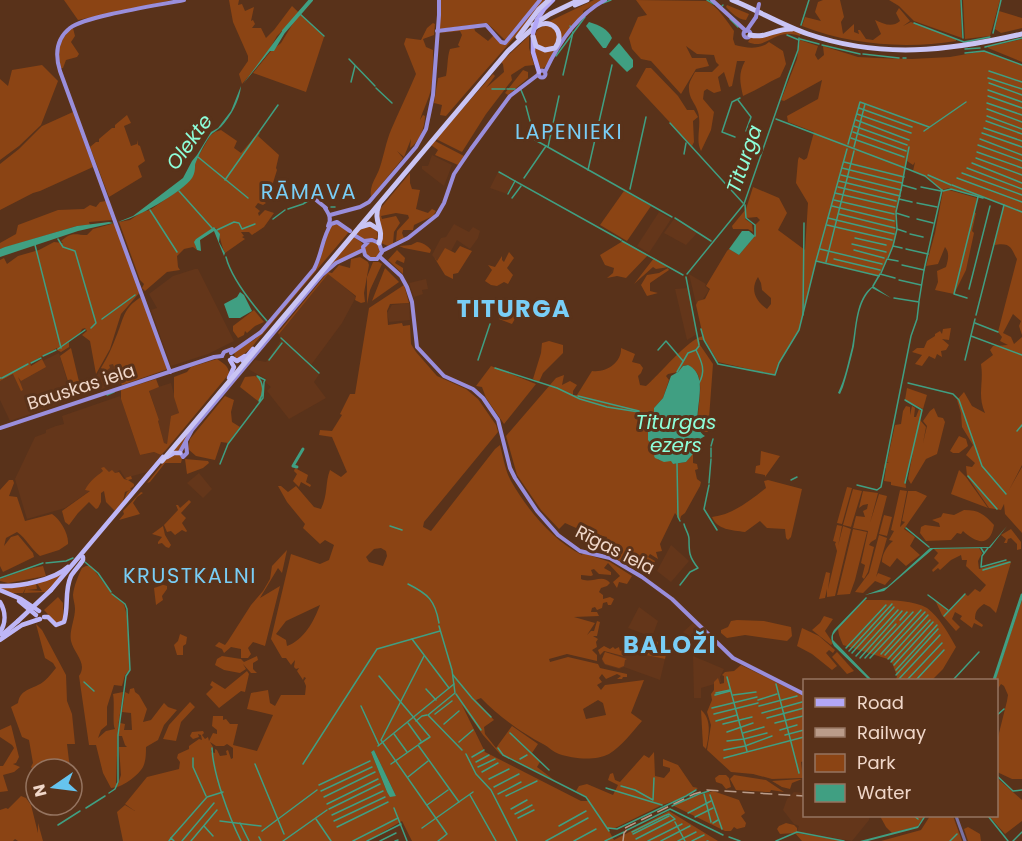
<svg xmlns="http://www.w3.org/2000/svg" width="1022" height="841" font-family="Poppins,sans-serif">
<rect width="100%" height="100%" fill="#59321a"/>
<g fill="#64361a">
<path d="M432,155l20,10 -8,21 -22,-17v-3h6z"/>
<path d="M498,172l16,9 -7,13 -17,-6z"/>
<path d="M659,212l12,7 -22,34 -12,-7z"/>
<path d="M674,219l23,14 -11,12 -22,-12z"/>
<path d="M454,224l15,8 4,-5 7,4 -2,7 -8,11 -13,-9 -6,11 -6,-2 -8,12 -5,-6 9,-17 5,-1z"/>
<path d="M195,269h3l36,72 -26,13 -37,12 -20,-56 6,-2 -8,-14 24,-18z"/>
<path d="M328,273l28,24 -14,26 -31,42 9,8 -6,9 12,16 -37,21 -22,-28 4,-4 -6,-5 1,-3 -18,-10 7,-9 11,2 15,-22 -3,-7z"/>
<path d="M689,274l17,10 -1,2 4,4 -12,18z"/>
<path d="M426,279l2,10 -6,1 1,4 -9,3 -5,-14z"/>
<path d="M688,288l9,46 -10,6 -12,-51z"/>
<path d="M409,303l1,17 -21,2 -2,-9 5,-8z"/>
<path d="M112,351l9,32 -38,12v-2l6,-5z"/>
<path d="M59,353l13,44 -5,4 -57,20 -10,-21v-19z"/>
<path d="M171,383l8,30 -9,18 -3,13 -3,-1 -6,-22 1,-1 -10,-30z"/>
<path d="M120,396l20,59 14,-3 7,3 -14,17 -22,6 -5,-8 -55,38 -38,11 -12,-40 20,-42 11,-4v-3l10,-4 8,-2 -2,-8z"/>
<path d="M199,473l13,16 -9,9 -16,-15z"/>
<path d="M671,545l18,16 -18,21 -14,-11z"/>
<path d="M639,607l19,14 -6,16 -24,-9z"/>
<path d="M693,623l9,9 -9,9 -10,-9z"/>
<path d="M629,651l36,8 -5,21 -36,-13 -5,2 -14,-4 -3,-4 2,-9 19,4z"/>
<path d="M693,656l31,13 -4,8 1,5 -20,6v10h-7z"/>
<path d="M794,792l10,1v23h66l-1,4 -17,21 -55,-9 2,-6 -5,-2 -11,-14 4,-11z"/>
</g>
<g fill="#8b4414" fill-rule="evenodd">
<path d="M64,0h108l-94,20z"/>
<path d="M229,0h10l-1,5 4,-1 3,7 9,-4 -3,14 2,-1 2,4 -3,4h9l5,10 8,-8 18,-24 32,31 -18,55 -53,-19 18,-22 10,-8 17,-28 -21,21 -12,21 -23,27 -3,-10 9,-13v-5l-15,-34z"/>
<path d="M440,0h98l-33,40 -18,-17 -48,6z"/>
<path d="M541,0h4c-31,40 -66,77 -99,116l-6,-1 2,-10 -8,-2 4,-25 8,-2c2,-10 1,-18 4,-27l10,-2 -2,-2 4,-10 -2,-4 -21,2 35,-6 1,4 13,10 6,-6 7,9 6,-1z"/>
<path d="M594,0h8l-19,11v2l-18,23 -20,31 -4,2 -5,-10 -2,-15 19,6 8,-14 -13,-14z"/>
<path d="M636,0l71,1c10,5 20,20 27,30l-1,8 2,6c11,3 25,5 34,-3l14,9 3,13 -6,13c-13,6 -23,13 -37,19 -3,-14 -5,-22 2,-35h-8l-5,25 -3,1 -5,-15 -6,5 3,14 -7,2 -7,-4 -3,2 -1,8 11,13 -3,18 -10,21c-6,-12 1,-25 -3,-39 -3,-10 -10,-13 -9,-27 1,-5 4,-9 6,-13h17l7,-7 -3,-3 -2,-7 -17,-1 -11,-8 6,12h14l3,8 -13,3 -15,25 -30,-33 -10,-2 -9,-10 -3,-11 9,-21 9,-2z"/>
<path d="M823,0h17l4,17 -3,5 2,12 11,-10v8l5,2 -1,-4h2l6,9 7,1 8,-6 -6,-14c9,4 17,8 25,1l-4,-8 3,-5 11,13 -7,5 8,-4 45,17v2c-51,8 -105,4 -154,-15l3,-9 16,4 -6,-9 3,-10z"/>
<path d="M889,0h71l2,38 -48,-17 -15,-15z"/>
<path d="M963,0h37l-10,36 -25,3z"/>
<path d="M727,5l22,9 -3,6c-9,-1 -14,-7 -20,-13z"/>
<path d="M999,11l23,7v10l-21,5 -6,-4z"/>
<path d="M433,23l2,1 -1,11 -11,4 3,8 7,3c0,12 0,26 -2,39 -2,10 -8,21 -11,31l3,-5 2,1c0,12 -6,26 -15,32l1,-9 -7,18 -7,-6 6,7 -32,39c-2,-12 6,-20 9,-30 4,-12 6,-25 11,-37 8,-19 17,-37 25,-56l-12,-30 2,-6 15,2 6,-12z"/>
<circle cx="546" cy="37" r="11"/>
<path d="M73,28l2,8 -4,6 8,12 -2,3 -11,3 -3,8h-2c-4,-16 -2,-30 12,-40z"/>
<path d="M787,29l14,4 -1,3c-27,-9 -33,15 -52,6l3,-5z"/>
<path d="M529,36v12l5,17 -9,1 -14,9 1,5 -26,34 -24,38 -26,-13 57,-65 2,2 -9,12 18,-16 -1,-8 -2,-2z"/>
<path d="M1022,39v23l-34,-14v-1z"/>
<path d="M800,40l18,6 -3,9 3,5 6,-5 -1,-9 35,11 19,1 35,1 38,-2 34,-6 38,14v270l-3,-9 2,-5 -8,-7 -10,19 8,4 3,7 8,-7v128l-13,25 13,-23v66l-17,-19 -1,-10 -3,6 -12,-2 -22,-32 -1,-10 6,1 3,-4 -9,-8 7,-10 -11,-18 -1,-14 -4,-13 7,-8 8,14 13,7c-8,-18 -1,-30 -4,-49l12,-9 -3,-5 3,-4 15,-1 -8,-4 2,-4 -4,-5 19,-73c-6,-10 -5,-17 -23,-14l10,-39 -3,-3 -52,-15 -7,2 -17,-14 -12,-5 2,-9 -2,3 -6,-4 -11,51 -1,29 -16,35 -63,-15 -17,69 -20,33 -4,12 -57,-13 -13,-22h-6l1,5 13,19 -5,68h-7c-11,-17 13,-59 -15,-67l-3,1 -5,6 -10,2 -2,2 3,4 -6,18 -9,10 1,11 -5,4 -2,5v12l8,8 2,12 14,1 1,3 13,-2 7,-9v10l4,1 1,5 -3,1 2,9 4,3 -1,4 -15,27 -4,3 -1,4 -5,-7 -15,31 2,7 -6,1 2,7 -8,-5 -2,3 7,4 -4,10 -3,-1 -1,-11 -6,7 -6,-3 -5,3 -27,-14 4,-15 -22,-5 -20,-9 -6,6 -18,-19 -24,-35 -11,-39 50,-58 8,-3 -2,10 8,-4 7,4 -4,6v4h4l15,-24c15,2 30,-9 29,-23l14,6 -3,8 8,2 3,4 -2,5 -3,3 2,9 6,1c13,-11 42,-47 57,-50l-7,-31 2,-4 7,-2 5,-10 -4,-3 21,-35 2,-2 10,6 16,-19v-11l5,-5 -3,-3 -11,1 -1,-5v6l7,5 1,8 -5,-3h-15l-1,-3 14,-17 7,-22 26,11 8,15 -9,17 27,20 3,-47 -12,-20 2,-23 1,-3 5,3 3,-2 7,-26 -26,-10 -1,-6 31,-17 4,-19 -38,21 -3,-1 16,-41zM758,277l3,6 1,7 9,8v6l-4,5c-12,-8 -17,-20 -9,-32z"/>
<path d="M42,65l16,16 -17,44 -22,21 -19,14v-81l8,7 4,-16z"/>
<path d="M646,68h5l27,28 9,14h7l4,7 -5,4 1,21 -2,4 -56,-60z"/>
<path d="M523,70l5,2v6l-20,17 -3,-2z"/>
<path d="M73,112l20,55 -53,24 -7,2 -33,17v-46l19,-15 23,-23z"/>
<path d="M127,115l4,8 -7,3 7,20 6,-2v-4l1,5 2,1 5,15 -7,5 4,11 -33,20 -19,-50 6,-5h3v-3l13,-11h3v-3z"/>
<path d="M221,130l16,11 -3,7 7,5 17,-20h2l-2,3 21,19 -3,13 1,2 -5,16 -10,14 4,3 -3,2 -5,-2 -3,4 5,4 -2,2 1,3 6,-6 9,3 -10,14 -12,8 -3,-3h-8l3,4 -2,1 3,2 -20,14c-5,-10 -4,-17 -9,-25l-20,11 -1,6 2,5 -4,-3 -9,2 -7,7 1,11 2,3 -13,2 -22,19 -3,-3 2,-4 -4,-4 -21,-58 11,-2 12,-8 8,-2 29,-20 31,-54 5,-4z"/>
<path d="M435,141l29,15 -6,9 -23,-10 3,-5 -7,-5z"/>
<path d="M410,173v10l2,6 8,1 -4,19 12,4 4,-4 4,2 -3,5 -19,9 -1,5h-10l-1,3 2,5 -8,3 1,-10 12,-13 -1,-3 -12,-2 -15,3 1,3 14,-3 4,7 -6,9 -1,12 -5,2 -7,-3 -4,-26 2,-7z"/>
<path d="M949,190l28,8 -3,14 2,1 -4,18 2,2 -8,37 -12,24 -19,-4 3,-8 -1,-11 9,-4c2,-7 4,-14 -1,-20l-7,17 -12,2 9,-33 8,-42z"/>
<path d="M624,191l27,15 -24,35 -27,-16z"/>
<path d="M106,201l6,19 -23,2 1,3 -13,1 -77,23v-6l16,-9 2,-9 40,-15 26,-1 6,-4 6,2 4,-5z"/>
<path d="M115,223l25,69 -19,22 -11,35 -14,25 -6,-33 -8,-6 5,-4 -2,-3 -3,1 -2,4 -11,8v6l-8,5 -4,-2v-2l-27,15 1,3 11,-7 4,8 -25,14 -3,-4 5,13 -2,1 -8,-17 -13,7v-121l4,-2 3,6 11,-8 21,-6 15,-8 9,1 -2,-2c11,-10 15,-6 26,-6l6,-6z"/>
<path d="M333,224h6l9,6v3l-98,116 -11,9 -4,1 -1,-8 20,-11 8,-8 52,-61 6,-11 10,-34z"/>
<path d="M367,225l10,5 1,8 -11,3 -12,-8z"/>
<path d="M353,236l9,7v7l-30,14 -144,170 -9,17 -7,1z"/>
<path d="M623,241l25,14 -22,23 -9,-2 -10,2 6,-5 1,-5 -9,-3 -5,-10z"/>
<circle cx="372" cy="250" r="8"/>
<path d="M417,242c5,0 11,4 14,8l-1,3 -26,-5 -5,-2 12,-1z"/>
<path d="M460,246l12,5 -14,22 -5,1v5l-8,-4 -11,-18 3,4 8,-13 10,5z"/>
<path d="M397,250l8,8 -1,5 -7,-3 -2,3 8,5v6l-15,-14z"/>
<path d="M509,252l5,6 -7,10 6,7 -5,9 -4,-2 -7,4 -6,-1 -6,-4 7,-11 -4,-5 7,2 7,-11v4l2,2z"/>
<path d="M360,257l8,5 1,3 -5,28 1,9 -4,1 -6,-3 1,-4 -28,-22 -49,60 -1,-1 50,-61 4,1 7,-8 11,3 1,-9z"/>
<path d="M654,258l15,9 -13,2 -3,-2 -19,17z"/>
<path d="M373,262h6l3,2 -12,26 -3,14v-27z"/>
<path d="M385,268l14,14 -27,19z"/>
<path d="M668,268l1,2 -19,13v8l8,2 -11,3 -6,-11 6,-10 12,-2z"/>
<path d="M404,285l5,18 -19,1 -3,7 1,14 14,-2 1,3 7,-1 1,19 5,8 21,24 29,13 12,10 18,26 2,7 -74,90 -1,5 8,4 64,-82 5,-4c3,11 5,25 11,36 16,28 41,59 71,74l1,-2 27,9 22,14 -5,8 -8,-2 -2,6 -4,-6 7,-6 -12,-13 -4,5 7,4v3l-12,-1 -5,-5 -3,1 2,5 -2,1 -10,-1v4c10,5 22,-6 29,4l-3,3 -6,2 -2,4 4,3v4l7,-2 4,2 -3,6h-3l-1,-3 -4,1 -1,5 -5,2 -2,-3 -3,1 -1,4h6l2,4 -25,1 21,6 -8,12 4,-4h3l3,-10 3,1 -3,14h-4l5,3 -2,3 1,5 -5,3 5,5v6l-30,-7 -18,5 1,3 18,-5 30,7 2,4 27,6v3h-4l-1,2h-5l4,-3 -4,-2 -11,5 -4,-5 -3,4 3,4 -5,3 4,5 4,-5 39,-5 -13,33 11,8c-10,11 -20,25 -33,33 -13,7 -36,5 -50,0 -6,-2 -10,-7 -16,-10 -20,-10 -45,-28 -62,-46l-5,2 18,20 -10,7 1,7 11,14 16,-22 26,18 -6,9 8,9 -3,5 17,13 -54,-26 -17,-19 -21,-30 23,47 96,49h8l-2,-4 -11,-6 3,-5 8,-2 26,11 5,-10 -10,-5 2,-6 3,-1 2,7 5,2 24,-27 5,3 5,-6 1,24 9,2 6,-7v-3l-7,-2v-7l15,6 15,22 5,1 -18,11 -18,6 -49,24h-5l6,11 55,-29 49,30h-306l-10,-20 -35,20h-244l-6,-29 8,-7 10,6 -10,-7 22,-27 32,-8 1,-7 -3,-4 1,-4 11,-5v-3l10,-7 3,1 -1,-5 -3,-1 1,3 -6,2 -3,-3 2,-4 11,-1 1,2 -2,2 3,4 3,-2 1,4 4,-8 4,1v-4l-5,-4 1,-10h10v4l3,-1 4,5h8l-5,21 24,6 16,-36 -26,-6 4,-16 17,-3 2,13 5,3 6,-11h24l1,-9 -2,-5 2,-3 -2,-1 -1,3 -6,-9 2,-3 -3,1 -2,-2 1,-7 -4,5 -5,-7h-4l-11,-19 20,-85 29,10 9,-4 5,-15 -9,-5 -5,4 -17,-16 2,-4 -18,-22 -9,-16h3l7,6 8,-6 18,21 7,2c7,-14 4,-26 9,-39l11,7 6,-5 -15,-35 -13,-2 1,-5 12,1 10,-16 -2,-1 10,-20h5l14,-86zM381,548l5,3 1,5 -4,10 -14,-4 -3,-5 8,-8zM320,605c-6,16 -16,35 -33,41l-1,-6 -10,-6 10,-13zM598,700l5,3 3,12 -20,4 -3,-10zM210,742l6,4h8l3,-2 6,4v10l-2,1 -3,-9 -2,1 1,4 -7,1 -3,-6 -2,-1v4l-4,-1 2,-5zM374,750l22,46 -9,-4 -16,-40z"/>
<path d="M141,297l27,72 -46,16 -1,-2 -4,1 -1,-2 3,-2 -6,-16 -4,1 1,3 -3,2 -6,-2c6,-10 11,-20 15,-31 8,-18 6,-28 25,-40z"/>
<path d="M503,306l18,2 -9,16 -13,-5 2,-5h8l1,-3 -8,-3z"/>
<path d="M254,310l10,12 -9,4 -8,7 -2,-2 -1,4 -6,3 -5,-7v-5z"/>
<path d="M951,328l-2,12 -7,-1 7,6 -3,5 -5,1 1,6 -5,-3 -2,5 -6,-3 -7,10 -7,-2 7,-9 -10,-3 5,-4h7l3,-7 8,-5v-2l5,-3 2,3 1,-5z"/>
<path d="M549,341l14,4v8l-20,20 -4,9 -6,-3 8,-26 1,-10z"/>
<path d="M71,348l10,42 -8,7 -13,-41z"/>
<path d="M217,359c6,4 12,7 12,15l-64,77 -4,4 -7,-3 -14,3 -19,-56v-9l35,-11 3,8 -10,4 10,29 -1,1 6,22 3,1 4,-28 8,-3 -5,-16v-20l13,-5 4,-5z"/>
<path d="M491,366l45,18 -32,40 -18,-26 -4,-11 -6,-1z"/>
<path d="M255,376l7,5v15l-4,5 -18,-14 5,-10z"/>
<path d="M907,388l20,7 -4,14 -18,-9z"/>
<path d="M225,396l9,4 -3,12 1,10 8,5 -12,16 -7,-1 -6,18 -19,-4 -8,-7 2,-10z"/>
<path d="M906,406l4,1v8l2,-9 3,2 -1,9h2l3,-8 2,2 -1,9 6,7 -3,16 4,-17 -4,-5 7,-10 4,-3 4,9 5,1 2,4 -8,32 -11,5 -15,25 -3,-5 5,-27 -8,27 1,9 -15,-3v-3l-7,-1 2,-13h-2l1,-5h4l-2,-1 8,-37 6,-1 2,-13z"/>
<path d="M959,436l7,3 2,7 -9,7h-6l-3,-2z"/>
<path d="M761,451l19,5 -15,21v-2l-10,-2 1,-7 4,-1z"/>
<path d="M179,454l3,5 -1,4h-16l-15,19 -3,1 21,-26z"/>
<path d="M185,459l23,2 1,2 -6,5 -16,6z"/>
<path d="M104,467l5,5 3,-2 3,3 4,-1 5,7 4,1 -3,-2 -5,-9 5,9 6,-2 1,3 -4,1 6,4v2l-4,3 2,1 -8,10 3,-8 3,-2 -5,2 -2,9 -8,10 -9,-9 -2,-11 -3,2v9l-3,6 -2,1 -7,-7 -11,11 -9,12 -4,-3 -3,-11 28,-20 -5,-1c5,-10 11,-13 18,-19l-2,-3z"/>
<path d="M295,468l13,7 -2,7 5,3 -1,2 -9,-5 -2,5 -6,-6 4,-7 -3,-3z"/>
<path d="M959,470l7,7 22,31 -37,-14z"/>
<path d="M9,480h4l1,3 -5,13 8,1 8,24 27,-7c8,5 17,20 16,30l-9,6 -19,6c-9,-7 -14,-18 -23,-24l-11,6 -2,8 7,-9 7,-2 15,18 1,4 -31,15 -3,-6v-76z"/>
<path d="M768,480l34,9 -11,48 -3,3 -2,-2 -1,-9 -18,-1 -7,-7 -15,11c-13,-2 -28,-2 -33,-15 20,-2 39,-17 54,-29l-2,-7z"/>
<path d="M847,487l5,1 -10,36 -5,-1z"/>
<path d="M853,489l9,2 -11,36 -8,-2z"/>
<path d="M900,490l7,1 -7,36 5,-5 -3,-1 6,-30h8l11,5 -23,33 11,8 -5,9 10,9 -14,11 -9,-8 -7,9 -8,-5c0,-8 5,-16 11,-21l-4,-1 5,-9 -3,-1z"/>
<path d="M863,491l15,2 -8,30 9,-29 8,2 -11,43 -5,3 -2,3 5,2 -6,25 -4,7 -2,-2 3,-12 -4,-2 7,-32 -15,-3 3,-12 9,1 -2,-6 4,-2 1,-5 -5,1 -4,3z"/>
<path d="M141,492l2,1 -6,4 -4,6 7,11 -21,6 5,-6 -1,-3z"/>
<path d="M189,500l2,2 -10,11 5,5 -4,5 5,8 -1,1 -4,-2 -7,5 -4,-4 -4,1 -3,-7 14,-15 -2,-5h2l2,3z"/>
<path d="M964,510c15,0 20,4 30,15 -4,23 -18,18 -31,6l-2,3 -4,-1 -6,7 -25,1 -6,-8 1,-6 4,-2 15,2 -1,-4 -7,-3 9,-3 2,-4 11,2z"/>
<path d="M884,515l8,2 -5,19 -8,-2z"/>
<path d="M837,525l5,1 -4,20 5,-20 8,3 -16,67 -8,1v-8l-2,9 -6,1 7,-27 4,1 -2,16 9,-38 -2,-7 1,-2 -3,-1z"/>
<path d="M163,526l2,9 6,10 -2,3 -3,-1 -4,-4 -4,1v-2l4,-5 -10,-3z"/>
<path d="M853,529l14,3 -12,48 -5,14 -13,1z"/>
<path d="M1011,529l10,13v7l-4,1v-6l-6,-6 -3,1 -1,4h-3l2,-4 -5,-4z"/>
<path d="M879,535l8,3 -11,39 2,-4 13,5 -6,7 -10,-4 -12,12 -8,-1 14,-19z"/>
<path d="M979,548l3,5 -4,8 1,8 29,-8 3,1 -15,51 -6,-6 -6,-3c-6,4 -9,7 -9,15l8,6 -1,2 -8,-4 -2,5 -12,-9 2,-3 -7,-4 -3,7 8,8 -4,4 -14,-16 -7,-15 14,11 16,-17 3,2 7,-7 5,3 6,-7 -20,-19 1,-6h-5l-1,-5 -10,5 -11,10 -2,-2 -5,4 -1,-2 7,-7 -5,-5 4,-5 -4,-4z"/>
<path d="M287,550l-5,23 -4,-5 -18,30 20,-12 -15,60 -12,-4 -5,6 3,6 -3,4h-7v-9l-10,-2 -7,6 -2,-4 -7,-3 4,-4 6,3 3,-4 23,-36 12,-14 7,-12 2,-13z"/>
<path d="M43,566l3,10 -38,7 -8,-2v-2l28,-10z"/>
<path d="M86,566h5l22,29 11,9 3,12 3,54 -5,5 -3,11 -8,-1 -7,22v18l-6,5 -3,8 8,-7 9,-2c-3,-4 0,-25 -2,-35l10,-2 -5,35 -2,56 2,1 3,-9 -2,-28h8l-2,-2 -3,-9h-4l2,-13 5,1 -1,6h8l-1,-17 -9,-1 3,-20 4,2 1,-5 4,-1 1,4 4,3 8,14 -4,13 8,-2 13,-17 4,4 9,3 -13,15 -6,15 -12,7c0,6 0,14 -3,20 -6,10 -22,21 -32,21l-8,-15 -7,-28h-7l-10,-69c9,-13 -5,-22 -8,-35 -2,-10 4,-22 4,-32 0,-5 -2,-10 -2,-14 1,-9 5,-19 9,-27z"/>
<path d="M66,570l-19,22 -23,1 2,-6 10,-4 1,6 -10,1 15,1 -6,-9 -9,3 -4,8h-11l-12,-5 49,-9z"/>
<path d="M161,584l6,2v3l-5,7 1,4 -7,5 -2,-17 6,-2z"/>
<path d="M58,597l5,6v19l-7,1 -12,-13z"/>
<path d="M865,600c17,0 47,-1 62,8 12,9 22,26 29,39l-13,22 -11,11h-36l1,-4 -6,-16 -48,-15 -4,-10 -1,-6z"/>
<path d="M1022,600v179h-10l-15,-7v-31l10,-40 1,-6 -4,-9 -3,-2 -4,6 -2,-10z"/>
<path d="M824,616l9,3 -8,12 8,12 -2,2 -19,-15 8,-7z"/>
<path d="M737,620l27,1 27,6 1,9 -5,5 -42,-6 -18,3 -6,-5v-3l7,-3 3,-6z"/>
<path d="M36,624l6,6 24,45 1,26 5,13 3,30h-8l3,25h-34v5l-5,-7 2,-4 -4,-23 -7,-3 -11,-30 7,-4c2,-12 10,-13 20,-18 7,-3 13,-11 18,-17l-3,-5 -8,-5z"/>
<path d="M802,628l17,8 16,14 -2,3 -4,-3 -3,3 11,13 -5,4 -20,-16 -15,-8z"/>
<path d="M180,634l7,3 -1,7 -3,2v9h-6l-3,-10 4,-4z"/>
<path d="M648,638l20,8 -3,13 -33,-7 -1,-6 4,-7 4,5 -1,7 3,1 1,-8 4,1h-4v7h7l1,3 3,-3 8,3 2,-2 -2,-5h-7v-2l-7,-2 7,1v-3l-6,-2z"/>
<path d="M604,646l6,3 3,-2 2,2 4,-2 1,4 4,-3 -1,8 -19,-5 -4,4 -2,-5z"/>
<path d="M605,652l22,7 -2,1 -1,6 -5,2 -14,-4 -3,-5z"/>
<path d="M837,652l17,19 -7,3 -15,-17z"/>
<path d="M222,656l19,3 3,3 13,-6 1,4 -5,3v6l4,4h-6l-8,-9 3,5 -6,4 -16,-3 -9,-5 2,-6z"/>
<path d="M741,665l63,31v65l-3,1 2,16 -31,1 -19,-5 -22,-2 -24,-22 4,-25 -4,-13 5,-12 -1,-6 3,-4v-8l4,-4 2,6 4,-1v-7l-2,-1 3,-3 9,-1z"/>
<path d="M247,671l2,3 -4,18 -4,-1 -22,17 -13,-14 7,-7 -3,-2 2,-4 13,8z"/>
<path d="M190,702l5,5 -14,15 -5,19 -13,-2 6,-14z"/>
<path d="M701,710c11,9 8,26 5,39l-3,-3z"/>
<path d="M11,725l8,32 -3,6 -3,1 7,3 -6,5 -11,3 5,16 -8,1v-26h3l11,-18 -2,-3 -12,-8v-7z"/>
<path d="M719,775h7l3,3 2,9 -5,2 -4,-5 -6,-2 -1,-4z"/>
<path d="M734,775l32,5 18,12 -13,-2 -1,2h-4l-30,-2 -6,-11z"/>
<path d="M997,778l25,22v21l-17,13 -16,-18h7z"/>
<path d="M800,779h2l-10,4 -2,6 -8,-2 -10,-6z"/>
<path d="M713,791l26,9 6,13 -4,3 5,7 -1,4 -8,2 -3,-2 -3,4h-6l-51,-25 18,-9z"/>
<path d="M21,796l5,2 5,7 7,28v-10l5,18h-25l-3,-2 -2,2h-13v-31l6,-2 2,1z"/>
<path d="M880,816h44l-6,10 -26,7 -6,-6z"/>
<path d="M930,816h23l9,25h-81l40,-11z"/>
<path d="M786,823l8,2 3,3v5l47,8h-42l-7,-8 -15,1 -3,-5 2,-3z"/>
<path d="M968,827l12,7 1,7h-13l-4,-12z"/>
</g>
<g fill="#409f82">
<path d="M589,22c10,3 19,7 23,16l-6,10h-3l-17,-22z"/>
<path d="M283,30l3,1 -12,20h-4l-27,33z"/>
<path d="M619,43l14,17v7l-6,5 -18,-18z"/>
<path d="M241,86c-1,14 -10,30 -20,41 -3,3 -8,5 -11,9 -4,5 -13,22 -15,29 0,4 0,8 -3,13 -9,14 -59,42 -74,44l15,-6 50,-38 9,-17 5,-6 14,-23 7,-4 13,-17z"/>
<path d="M109,222l4,1 -35,8 -78,26v-8l5,-2 72,-21z"/>
<path d="M214,227l6,7 -1,8 6,11 -1,3 -10,-25 -14,9 1,11 -4,-1 -3,-8 2,-3z"/>
<path d="M742,231h7l6,5 -16,19 -10,-6z"/>
<path d="M873,286l18,12 -19,-10c-15,15 -15,38 -18,58 -3,13 -7,28 -11,41l-3,7 -2,-1c7,-14 10,-31 14,-46 4,-19 3,-49 21,-61z"/>
<path d="M240,292l4,3 8,16 -12,7h-11l-5,-14 13,-7z"/>
<path d="M688,365c27,13 -3,59 17,71l-5,3 -3,10 -11,13 -13,2 -2,-3 -7,1 -9,-4 -1,-2 3,-5 -9,-11v-14l6,-5v-13l9,-10 8,-22 7,-4 5,-6z"/>
<path d="M1007,526l-17,22 -57,1 -49,42 -19,4 22,-8 43,-39 59,-1z"/>
<path d="M866,597l1,1 -31,33 -3,4v5l39,40h-3l-35,-34c-4,-7 -3,-11 0,-16z"/>
<path d="M374,750l22,46 -6,1 -3,-5 -16,-40z"/>
<path d="M924,816h2l-8,12 -50,13h-8l58,-15z"/>
</g>
<g fill="none" stroke-linecap="round" stroke-linejoin="round">
<g stroke="#409f82" stroke-width="1.5">
<path d="M707,0l7,4"/>
<path d="M961,0l2,38"/>
<path d="M603,3l8,-3"/>
<path d="M722,6l1,-1"/>
<path d="M299,13l25,23"/>
<path d="M730,19l8,8"/>
<path d="M914,23l50,19 26,-5"/>
<path d="M801,25l8,-25"/>
<path d="M570,26l1,1"/>
<path d="M993,33l8,-33"/>
<path d="M787,35l12,5"/>
<path d="M800,39l19,5"/>
<path d="M822,45l38,9"/>
<path d="M985,47l37,-9"/>
<path d="M965,49l15,-1"/>
<path d="M965,53l19,-2 38,14"/>
<path d="M863,54l36,4"/>
<path d="M556,56l29,-39"/>
<path d="M903,58h3"/>
<path d="M349,59l26,27"/>
<path d="M989,71l33,11"/>
<path d="M563,75l10,-43"/>
<path d="M988,78l34,11"/>
<path d="M351,82l4,-16"/>
<path d="M989,83l33,12"/>
<path d="M376,88l16,15"/>
<path d="M492,89h13"/>
<path d="M507,89h8"/>
<path d="M521,90l5,12"/>
<path d="M988,90l34,12"/>
<path d="M988,96l34,12"/>
<path d="M738,100l13,17 -5,14"/>
<path d="M987,103l35,12"/>
<path d="M526,106l9,34 11,6"/>
<path d="M859,108l53,19"/>
<path d="M987,109l35,13"/>
<path d="M857,114l54,19"/>
<path d="M987,116l35,13"/>
<path d="M776,119l129,49 4,-21"/>
<path d="M856,120l53,20"/>
<path d="M986,121l36,13"/>
<path d="M670,123l73,80"/>
<path d="M854,126l53,19"/>
<path d="M984,128l38,13"/>
<path d="M924,131l42,-29"/>
<path d="M853,132l53,19"/>
<path d="M982,133l40,14"/>
<path d="M735,137l-13,-5 10,-30 8,-4"/>
<path d="M851,138l53,19"/>
<path d="M980,139l42,16"/>
<path d="M848,144l12,-42 69,25"/>
<path d="M978,145l44,16"/>
<path d="M548,147l11,-51"/>
<path d="M854,147l11,-43"/>
<path d="M977,152l45,16"/>
<path d="M684,154l2,-11"/>
<path d="M198,157l50,41"/>
<path d="M976,158l46,17"/>
<path d="M844,162l60,15"/>
<path d="M972,163l50,20"/>
<path d="M842,168l60,15"/>
<path d="M967,168l55,21"/>
<path d="M588,170l24,-105"/>
<path d="M499,172l122,68"/>
<path d="M962,173l60,22"/>
<path d="M841,175l60,15"/>
<path d="M928,175l23,10"/>
<path d="M524,178l22,-32 126,71"/>
<path d="M957,178l65,24"/>
<path d="M225,180l53,-75"/>
<path d="M839,181l61,15"/>
<path d="M902,185l3,-17 20,8 18,15 8,-2 32,9"/>
<path d="M952,185l52,20 -28,110"/>
<path d="M838,187l58,14"/>
<path d="M921,187l20,4"/>
<path d="M630,189l16,-72"/>
<path d="M179,191l33,37"/>
<path d="M835,193l60,14"/>
<path d="M508,194l7,-13"/>
<path d="M512,198l9,-12"/>
<path d="M899,199l3,-14 14,4"/>
<path d="M834,200l60,14"/>
<path d="M917,203l20,4"/>
<path d="M745,205l1,13 9,7v11"/>
<path d="M1004,205l18,7"/>
<path d="M832,206l62,15"/>
<path d="M331,207h4"/>
<path d="M288,209l15,-5 8,-5"/>
<path d="M150,210l27,42"/>
<path d="M896,212l3,-13 13,3"/>
<path d="M839,214l56,14"/>
<path d="M675,218l36,23"/>
<path d="M828,218l66,16"/>
<path d="M273,219l12,-9"/>
<path d="M917,219l16,4"/>
<path d="M827,225l65,15"/>
<path d="M897,229l-1,-16 13,4"/>
<path d="M217,230l17,-8 5,1 3,6 13,-5"/>
<path d="M910,234l13,3"/>
<path d="M855,238l31,7"/>
<path d="M58,239l5,8 12,4 21,72 -5,5"/>
<path d="M622,241l61,34"/>
<path d="M852,244l34,8"/>
<path d="M35,245l26,103"/>
<path d="M893,246l4,-17 9,3"/>
<path d="M820,249l62,15"/>
<path d="M906,249l22,5"/>
<path d="M854,250l30,8"/>
<path d="M226,257c5,20 27,48 41,64"/>
<path d="M888,258l5,-12 9,2"/>
<path d="M834,259l46,11"/>
<path d="M816,261l31,-112"/>
<path d="M826,262l28,-111"/>
<path d="M902,265l22,5"/>
<path d="M881,273l6,-14 11,2"/>
<path d="M687,274l57,-70 44,-127 10,-27 1,-12"/>
<path d="M686,277l13,68"/>
<path d="M899,280l22,5"/>
<path d="M873,286l7,-12 15,4"/>
<path d="M969,289l21,-83"/>
<path d="M967,298l-13,-4 24,-97"/>
<path d="M919,301l5,-31 18,-80"/>
<path d="M803,315l1,-92"/>
<path d="M102,319l33,-24"/>
<path d="M975,323l23,9"/>
<path d="M701,329l3,11 14,24 57,11 4,-12 20,-33 17,-69 63,15"/>
<path d="M971,336l51,19"/>
<path d="M281,338l38,35"/>
<path d="M58,349l27,-19"/>
<path d="M658,350l8,-9 17,20"/>
<path d="M696,350c6,12 10,21 3,33"/>
<path d="M43,356l13,-6"/>
<path d="M269,360l13,-17"/>
<path d="M478,360l12,-36"/>
<path d="M965,360l10,-41"/>
<path d="M31,363l10,-5"/>
<path d="M495,368l62,20 23,11 27,8 32,5"/>
<path d="M677,372l11,-19 8,-3 3,-4"/>
<path d="M0,378h1"/>
<path d="M2,378l26,-14"/>
<path d="M908,383l45,11 6,6 23,66 24,28"/>
<path d="M107,395l7,-3"/>
<path d="M578,396l61,15"/>
<path d="M905,400l17,10 -17,73"/>
<path d="M1017,431l5,-6"/>
<path d="M711,446l2,-7"/>
<path d="M711,457v-9"/>
<path d="M677,463l1,54 2,4"/>
<path d="M220,464l8,-20 35,-46 1,-16 1,-2 -8,-4c6,6 8,16 2,25"/>
<path d="M968,476l29,33"/>
<path d="M791,480l6,-3"/>
<path d="M709,483l2,-24"/>
<path d="M709,485l-5,24 13,21"/>
<path d="M857,485l20,5 4,-3 30,-151 6,-17 2,-17 -25,-4"/>
<path d="M390,526l12,4"/>
<path d="M906,528l23,19"/>
<path d="M981,548l3,5"/>
<path d="M988,548l-6,8 -1,11 25,-7"/>
<path d="M85,562l13,11 13,19"/>
<path d="M46,563l20,-2 7,-3"/>
<path d="M983,570l27,-8"/>
<path d="M0,578l43,-15"/>
<path d="M408,584c20,10 27,16 31,39"/>
<path d="M680,585l10,-13 8,-4c-9,-11 -9,-16 -9,-29 0,-5 -4,-10 -5,-15"/>
<path d="M928,595l20,15"/>
<path d="M944,616l21,-22"/>
<path d="M900,620l7,-8"/>
<path d="M439,626l13,44 3,23 -27,22 34,35"/>
<path d="M412,639l37,49"/>
<path d="M846,648l40,-43"/>
<path d="M849,651l43,-47"/>
<path d="M852,653l42,-46"/>
<path d="M881,654l40,-44"/>
<path d="M885,655l40,-43"/>
<path d="M424,656l-43,84 66,94 -9,7"/>
<path d="M856,656l42,-46"/>
<path d="M860,658l42,-47"/>
<path d="M865,658l31,-34"/>
<path d="M870,658l43,-46"/>
<path d="M888,659l40,-44"/>
<path d="M891,662l39,-42"/>
<path d="M894,665l39,-43"/>
<path d="M896,670l41,-45"/>
<path d="M453,675l19,23 19,19"/>
<path d="M896,675l42,-46"/>
<path d="M379,676l51,61 -11,7"/>
<path d="M727,677l20,74"/>
<path d="M898,680l42,-45"/>
<path d="M907,680l35,-37"/>
<path d="M916,680l28,-30"/>
<path d="M953,680l26,-28"/>
<path d="M84,682l10,9"/>
<path d="M776,684l23,89"/>
<path d="M426,689l10,11"/>
<path d="M716,693l14,-3"/>
<path d="M456,694l25,36"/>
<path d="M715,695l15,-4"/>
<path d="M733,695l23,-3"/>
<path d="M758,700l19,-6"/>
<path d="M361,706l18,39"/>
<path d="M759,706l38,-10"/>
<path d="M712,708l45,-11"/>
<path d="M762,713l40,-11"/>
<path d="M435,714l17,-13"/>
<path d="M714,714l44,-11"/>
<path d="M996,716l8,-7"/>
<path d="M767,718l37,-10"/>
<path d="M416,721l6,-5 5,-1"/>
<path d="M716,721l21,-6"/>
<path d="M408,723l13,18"/>
<path d="M775,723l28,-7"/>
<path d="M444,724l15,-13"/>
<path d="M723,724l29,-7"/>
<path d="M780,730l17,-5"/>
<path d="M727,732l26,-9"/>
<path d="M510,733l39,37"/>
<path d="M743,733l21,-6"/>
<path d="M394,734l13,18"/>
<path d="M785,735l19,-5"/>
<path d="M727,741l17,-2 23,-6"/>
<path d="M459,742l14,-12"/>
<path d="M378,746l76,-62"/>
<path d="M212,748c1,26 17,69 29,93"/>
<path d="M498,748l5,7 83,42 23,34"/>
<path d="M724,750l21,-4 27,-10"/>
<path d="M466,754l10,20 15,16 26,51"/>
<path d="M472,757l12,-7"/>
<path d="M193,758v9l13,29"/>
<path d="M724,758l80,-21"/>
<path d="M520,759l7,-4"/>
<path d="M476,762l13,-7"/>
<path d="M255,764l29,70"/>
<path d="M303,764l74,-115 63,-18"/>
<path d="M391,764l27,-19 41,57"/>
<path d="M478,767l17,-8"/>
<path d="M482,772l16,-9"/>
<path d="M996,775l17,16 9,-1"/>
<path d="M408,777l20,-16"/>
<path d="M489,779l20,-10"/>
<path d="M319,785l51,-24"/>
<path d="M621,786l14,4 18,10 1,-22"/>
<path d="M494,787l25,-13"/>
<path d="M606,788l56,17"/>
<path d="M321,791l51,-24"/>
<path d="M109,793l6,-4 3,-7v-47l8,-59 4,-6 -3,-61 -2,-5 -13,-10"/>
<path d="M498,794l23,-12"/>
<path d="M704,794l7,28"/>
<path d="M470,795l26,46"/>
<path d="M710,795l12,34"/>
<path d="M506,796l31,-15"/>
<path d="M324,797l51,-25"/>
<path d="M327,804l51,-25"/>
<path d="M427,805l21,-15"/>
<path d="M672,806l27,-12 10,-3"/>
<path d="M86,808l19,-12"/>
<path d="M394,808l13,33"/>
<path d="M329,809l51,-25"/>
<path d="M511,809l16,-9"/>
<path d="M688,813l23,-12"/>
<path d="M515,814l17,-9"/>
<path d="M332,815l51,-24"/>
<path d="M914,816l4,3"/>
<path d="M988,816l20,25"/>
<path d="M695,817l18,-9"/>
<path d="M518,818l16,-8"/>
<path d="M316,819l15,22"/>
<path d="M220,821l41,5"/>
<path d="M334,821l51,-24"/>
<path d="M675,822l10,19"/>
<path d="M240,823l9,18"/>
<path d="M713,823l5,-3"/>
<path d="M58,825l22,-14"/>
<path d="M204,826l9,10"/>
<path d="M559,826l27,-15"/>
<path d="M337,827l51,-25"/>
<path d="M422,828l51,-36"/>
<path d="M608,828l9,1 69,-33 10,-6"/>
<path d="M627,830l43,-21 53,26"/>
<path d="M262,831l55,-41"/>
<path d="M632,832l32,-16 5,-2 6,5 -39,20"/>
<path d="M633,834l36,-18"/>
<path d="M259,837l2,4"/>
<path d="M729,837l11,4"/>
<path d="M171,838l36,-41 16,-5"/>
<path d="M169,841l2,-3 3,3"/>
<path d="M182,841l32,-38"/>
<path d="M191,841l26,-31"/>
<path d="M283,841l44,-31"/>
<path d="M353,841l45,-23"/>
<path d="M367,841l34,-17"/>
<path d="M380,841l16,-8"/>
<path d="M395,841l3,-1"/>
<path d="M546,841l42,-23"/>
<path d="M574,841l22,-12"/>
<path d="M605,841l19,-9"/>
<path d="M648,841l34,-17"/>
<path d="M661,841l29,-15"/>
<path d="M678,841l18,-9"/>
<path d="M692,841l12,-6"/>
<path d="M707,841h1"/>
<path d="M776,841l21,-9 47,9"/>
<path d="M950,841l7,-7"/>
<path d="M1013,841l9,-9"/>
</g>
<g stroke="#409f82" stroke-width="3">
<path d="M297,467l-4,-1 10,-17"/>
<path d="M994,680l28,-85"/>
</g>
<path stroke="#409f82" stroke-width="4" d="M284,31l27,-31"/>
<path stroke="#7972a3" stroke-width="3" d="M956,816l9,25"/>
<g stroke="#9a8edb" stroke-width="4">
<path d="M712,0l34,31"/>
<path d="M747,30l9,-13"/>
<circle cx="747" cy="34" r="3.5"/>
<path d="M437,31l49,-6 15,17 4,1 35,-43"/>
<circle cx="542" cy="74" r="3.5"/>
<path d="M545,72c13,-28 32,-57 60,-72"/>
<path d="M310,195l16,13"/>
<path d="M325,208c4,6 7,11 3,18"/>
<path d="M330,215l30,-8 9,-5 47,-55 10,-18 7,-34 6,-80v-15"/>
<path d="M354,235l10,6 8,-1 7,3 3,9 -5,7h-7l-5,-4 -2,-8 5,-5"/>
<path d="M382,251l26,-13 29,-23 7,-12 10,-29 17,-25 39,-53 29,-22"/>
<path d="M380,257l21,19 6,11 5,15 5,45 27,29 29,13 10,9 15,22 12,48 5,10 22,33 21,24 22,16 30,7 32,19 30,22 61,59 71,36"/>
<path d="M231,353l30,-21 53,-63c8,-15 8,-31 17,-45l6,-2 13,9"/>
<path d="M222,356l2,-4 8,-3"/>
<path d="M170,372l-110,-301c-5,-16 -4,-32 10,-43 16,-12 90,-23 114,-28"/>
<path d="M0,428l214,-71 8,-1"/>
<path d="M186,442l1,11 -4,4 -3,-5 12,-22 130,-155 14,-12 27,-13"/>
</g>
<g stroke="#b3a7f7" stroke-width="4.5">
<path d="M537,20l7,-11 9,-9"/>
<path d="M533,36v16l6,20"/>
</g>
<g stroke="#beb6f6" stroke-width="4.5">
<path d="M232,358l5,3 8,-5"/>
<path d="M243,361l10,-12"/>
<path d="M229,378l5,-11 -4,-7"/>
<path d="M167,457l7,-4h6"/>
<path d="M0,586c19,1 54,-6 68,-19"/>
<path d="M0,590l21,9 18,12"/>
<path d="M51,590l112,-133"/>
<path d="M19,601l17,14"/>
<path d="M0,602c6,10 6,21 0,30"/>
<path d="M44,617h4l8,8 8,-3c5,-15 0,-31 7,-46 3,-5 9,-11 12,-16v-3"/>
<path d="M2,635l16,-14"/>
<path d="M0,640l22,-15 18,-6"/>
</g>
<g stroke="#c9c4f4" stroke-width="5">
<path d="M732,0c25,10 50,25 76,34 73,25 141,17 214,0"/>
<path d="M575,5l12,-5"/>
<path d="M533,25l17,-11 29,-14"/>
<path d="M750,35c16,4 26,-7 42,-6"/>
<path d="M518,37l21,-28 10,-9"/>
<path d="M360,227l10,-3 8,5"/>
<path d="M379,243c6,-14 -7,-22 0,-38"/>
<path d="M162,461l346,-410c9,-8 19,-19 29,-25 16,-9 29,8 18,22l-10,2 -9,-4 -3,-10"/>
</g>
<g stroke="#ba9c8a" stroke-width="1.5" stroke-dasharray="12 6" stroke-linecap="butt">
<path d="M625,828l69,-34 13,-4 97,6"/>
<path d="M623,841l1,-8 7,-8"/>
</g>
<path stroke="#9a8edb" stroke-width="4" d="M756,17l3,-13"/>
<path stroke="#b3a7f7" stroke-width="4.5" d="M533,33l4,-13"/>
<path stroke="#beb6f6" stroke-width="4.5" d="M18,621l33,-31"/>
</g>
<g text-anchor="middle" stroke-width="6" stroke-linejoin="round" paint-order="stroke">
<g font-size="18" fill="#f0d7c9" stroke="#59321a">
<text transform="translate(81 387) rotate(-18)" y="6">Bauskas iela</text>
<text transform="translate(615 550) rotate(27)" y="6">Rīgas iela</text>
</g>
<g font-size="20" font-style="italic" fill="#8dfed9" stroke="#59321a">
<text transform="translate(189 142) rotate(-54)" y="7">Olekte</text>
<text transform="translate(744 159) rotate(-71)" y="7">Titurga</text>
<text x="676" y="429">Titurgas<tspan x="676" dy="23">ezers</tspan></text>
</g>
<g font-size="21" letter-spacing="1.5" fill="#79cef6" stroke="#59321a">
<text x="569" y="139">LAPENIEKI</text>
<text x="309" y="199">RĀMAVA</text>
<text x="190" y="583">KRUSTKALNI</text>
</g>
<g font-size="24" font-weight="bold" letter-spacing="1.5" fill="#79cef6" stroke="#59321a">
<text x="514" y="317">TITURGA</text>
<text x="670" y="653">BALOŽI</text>
</g>
</g>
<rect x="803" y="679" width="195" height="138" fill="#59321a" stroke="#957460" stroke-width="1.5"/>
<rect x="815" y="698" width="30" height="9" fill="#b3a7f7" stroke="#957460" stroke-width="1.5"/>
<text x="857" y="709" font-size="18" fill="#f0d7c9">Road</text>
<rect x="815" y="728" width="30" height="9" fill="#ba9c8a" stroke="#957460" stroke-width="1.5"/>
<text x="857" y="739" font-size="18" fill="#f0d7c9">Railway</text>
<rect x="815" y="754" width="30" height="18" fill="#8b4414" stroke="#957460" stroke-width="1.5"/>
<text x="857" y="769" font-size="18" fill="#f0d7c9">Park</text>
<rect x="815" y="784" width="30" height="18" fill="#409f82" stroke="#957460" stroke-width="1.5"/>
<text x="857" y="799" font-size="18" fill="#f0d7c9">Water</text>
<g transform="translate(54 787) rotate(256)"><circle r="28" fill="#59321a" stroke="#957460" stroke-width="1.5"/>
<path d="M0-4.5L10 22L0 15L-10 22Z" fill="#66c4ef"/>
<text y="-9" font-size="16" font-weight="bold" text-anchor="middle" fill="#f0d7c9">N</text>
</g>
</svg>
